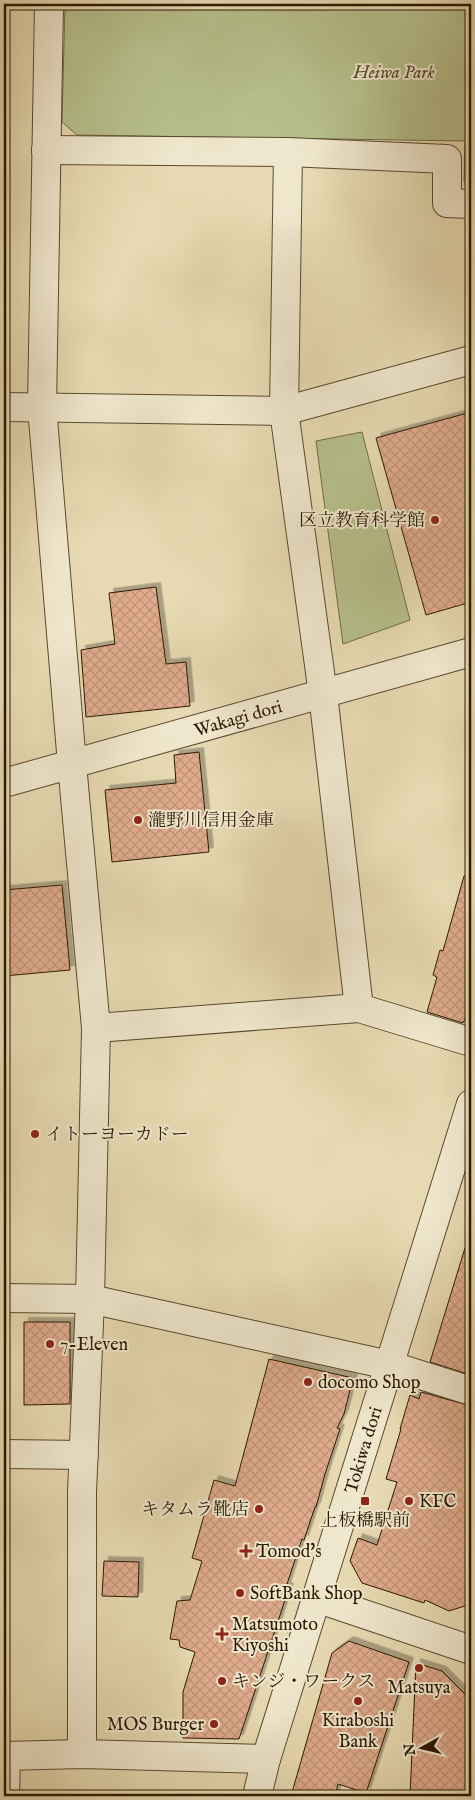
<svg xmlns="http://www.w3.org/2000/svg" width="475" height="1800" font-family="'IM FELL English','Noto Serif JP',serif">
<defs>
<pattern id="building-cross-hatch" width="8" height="8" patternUnits="userSpaceOnUse" patternTransform="scale(1.25)"><rect width="8" height="8" fill="#e0ab8d"/><path d="M0 0l8 8M0 8l8-8" fill="none" stroke="#c09378"/></pattern>
<filter id="shadow"><feDropShadow dx="4.5" dy="-4.5" stdDeviation="0" flood-color="#0004"/></filter>
</defs>
<rect width="100%" height="100%" fill="#e7dab2"/>
<filter id="stains"><feTurbulence type="fractalNoise" baseFrequency=".004" numOctaves="4"/><feColorMatrix values="0 0 0 0 .2 0 0 0 0 .09 0 0 0 0 .02 0 0 0 .5 -.17"/></filter>
<radialGradient id="worn" r=".72"><stop offset=".6" stop-color="#630" stop-opacity="0"/><stop offset="1" stop-color="#630" stop-opacity=".3"/></radialGradient>
<g fill="#b6bf8c" stroke="#716c47">
<path d="M65,4h406v186l-7,-9 1,-40 -388,-6 -15,-13z"/>
<path d="M362,432l48,188 -67,24 -27,-203z"/>
</g>
<g fill="url(#building-cross-hatch)" stroke="#2c1902" filter="url(#shadow)">
<path d="M471,412v190l-45,13 -50,-177z"/>
<path d="M156,587l10,77 20,-2 4,44 -104,11 -5,-67 34,-6 -6,-51z"/>
<path d="M199,752l10,100 -97,10 -7,-72 71,-7 -2,-28z"/>
<path d="M464,876l7,1v128l-8,18 -36,-11 10,-35 -4,-2 7,-25 3,1z"/>
<path d="M62,885l8,85 -66,6v-86z"/>
<path d="M465,1248l6,1v126l-41,-13z"/>
<path d="M24,1322h46v82l-46,1z"/>
<path d="M269,1359l84,19 -9,36 -7,14 3,1 -15,45 -9,33h-1l-11,33 -2,-1 -16,48 3,1 -50,151 -56,-1v-46l12,-40 -15,-5 -1,-7 -9,-1 7,-38 13,-1 12,-39 -10,-3 22,-78 21,6z"/>
<path d="M421,1392l50,14v198l-22,7 -24,-11 -1,3 -62,-20 -12,-22 8,-23 19,7 20,-63 -11,-3 15,-50h-1l10,-34 9,4z"/>
<path d="M104,1561l35,1 -1,35 -36,-1z"/>
<path d="M349,1641l60,21 -43,131 -28,-9 -3,12h-44l41,-143z"/>
<path d="M416,1663l26,8 25,25 4,23v77h-61z"/>
</g>
<g fill="none" stroke-linecap="round" stroke-linejoin="round">
<g stroke="#5b492e" stroke-width="30">
<g id="minor">
<path d="M49,4l-7,403 30,357 24,264 -6,271 -8,194v261"/>
<path d="M46,150l242,2 159,7v44l24,1"/>
<path d="M288,152l-4,259 39,283 36,314"/>
<path d="M4,407l280,4 187,-51"/>
<path d="M4,783l467,-131"/>
<path d="M96,1028l263,-20 112,34"/>
<path d="M4,1298l86,1 299,66 82,26"/>
<path d="M4,1454l80,1"/>
<path d="M316,1598l155,52"/>
<path d="M4,1756l78,-2 184,5"/>
<path d="M5,1796l1,-40"/>
<path d="M257,1796l9,-37 205,-655"/>
</g>
</g>
<use href="#minor" stroke="#efe7cd" stroke-width="28"/>
</g>
<g fill="#8f2418" stroke="#efe7cd" stroke-width="2">
<circle cx="435" cy="520" r="5"/>
<circle cx="138" cy="820" r="5"/>
<circle cx="35" cy="1134" r="5"/>
<circle cx="50" cy="1344" r="5"/>
<circle cx="308" cy="1382" r="5"/>
<rect x="360" y="1496" width="10" height="10" rx="2.5"/>
<circle cx="409" cy="1501" r="5"/>
<circle cx="259" cy="1509" r="5"/>
<path d="M243.5 1543.5h5v5h5v5h-5v5h-5v-5h-5v-5h5z"/>
<circle cx="240" cy="1593" r="5"/>
<path d="M219.5 1626.5h5v5h5v5h-5v5h-5v-5h-5v-5h5z"/>
<circle cx="419" cy="1668" r="5"/>
<circle cx="222" cy="1681" r="5"/>
<circle cx="358" cy="1701" r="5"/>
<circle cx="214" cy="1724" r="5"/>
</g>
<g text-anchor="middle" stroke-width="4" stroke-linejoin="round" paint-order="stroke">
<g font-size="18" font-style="italic" fill="#554b2b" stroke="#efe7cd">
<text x="394" y="78">Heiwa Park</text>
</g>
<g font-size="18" fill="#2c1902" stroke="#efe7cd" text-anchor="start">
<text x="425" y="526" text-anchor="end">区立教育科学館</text>
<text x="148" y="826">瀧野川信用金庫</text>
<text x="45" y="1140">イトーヨーカドー</text>
<text x="60" y="1350">7-Eleven</text>
<text x="318" y="1388">docomo Shop</text>
<text x="419" y="1507">KFC</text>
<text x="249" y="1515" text-anchor="end">キタムラ靴店</text>
<text x="365" y="1526" text-anchor="middle">上板橋駅前</text>
<text x="256" y="1557">Tomod's</text>
<text x="250" y="1599">SoftBank Shop</text>
<text x="232" y="1630">Matsumoto<tspan x="232" dy="21">Kiyoshi</tspan></text>
<text x="232" y="1687">キンジ・ワークス</text>
<text x="419" y="1693" text-anchor="middle">Matsuya</text>
<text x="358" y="1726" text-anchor="middle">Kiraboshi<tspan x="358" dy="21">Bank</tspan></text>
<text x="204" y="1730" text-anchor="end">MOS Burger</text>
</g>
<g font-size="18" fill="#2c1902" stroke="#efe7cd">
<text transform="translate(238 718) rotate(-16)" y="6">Wakagi dori</text>
<text transform="translate(363 1450) rotate(-73)" y="6">Tokiwa dori</text>
</g>
</g>
<rect width="475" height="1800" fill="none" stroke="#e7dab2" stroke-width="20"/>
<rect x="5" y="5" width="465" height="1790" fill="none" stroke="#2c1902" stroke-width="2.5"/>
<rect x="10" y="10" width="455" height="1780" fill="none" stroke="#2c1902"/>
<g transform="translate(422 1748) rotate(262)" stroke="#efe7cd" stroke-width="4" paint-order="stroke">
<path d="M0-4L9 19L0 12L-9 19Z" fill="#2c1902"/>
<text y="-8" font-size="14" font-weight="bold" text-anchor="middle" fill="#2c1902">N</text>
</g>
<rect width="100%" height="100%" filter="url(#stains)"/>
<rect width="100%" height="100%" fill="url(#worn)"/>
</svg>
